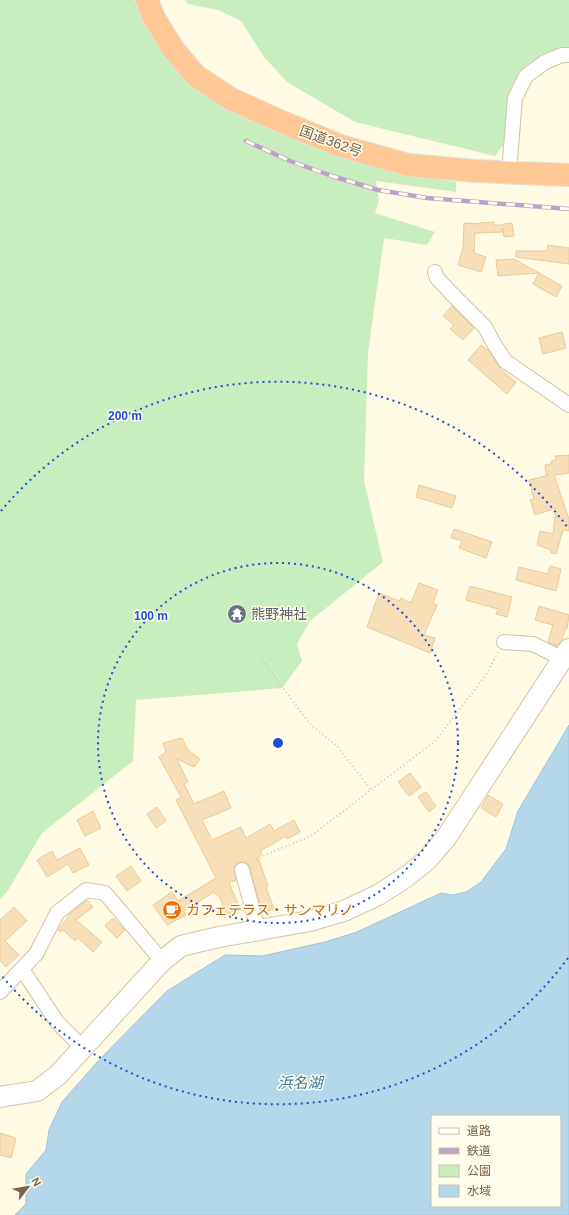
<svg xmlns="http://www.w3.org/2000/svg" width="569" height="1215" font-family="Arial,'Noto Sans JP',sans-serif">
<rect width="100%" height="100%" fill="#fefae3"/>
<g fill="#c8eec0">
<path d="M0,0h134l37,60 176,99 109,23v10l-80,-11 3,19 -4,13 60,19 -8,13 -43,-7 -16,115 -4,128 19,81 -73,59 -13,23 5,17 -20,27 -146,12 -3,61 -91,72 -35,59 -7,7z"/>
<path d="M185,0h384v59l-24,3 -30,36 -11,46 -9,12 -140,-34 -68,-40 -23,-25 -23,-36 -23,-11 -30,-6z"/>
</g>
<path fill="#b5d7ea" stroke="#9bc4dd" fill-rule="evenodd" d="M569,725v490h-554l11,-11v-30l20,-24 3,-20 13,-28 36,-41 69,-70 58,-36 37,1 63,-14 32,-10 84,-39 12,2 13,-3 15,-10 25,-33 12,-38zM432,1116h128v90h-128z"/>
<g fill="#f7dfb8" stroke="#ebc997">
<path d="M494,222v3h9v-1l9,-1 2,13 -10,1 -1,-9v4l-28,1 -1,20 12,4 -5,15 -23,-7 5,-17 1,-25 16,1v-1z"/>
<path d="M548,245l21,3v16l-53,-7v-6h31z"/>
<path d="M514,259l25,14 -41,3 -2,-16z"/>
<path d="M539,273l23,13 -6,11 -23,-13z"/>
<path d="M452,306l22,22 -11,12 -13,-11 4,-4 -11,-9z"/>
<path d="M562,332l4,16 -23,6 -4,-16z"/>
<path d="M481,345l8,6 11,17v1l16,13 -9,12 -39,-34z"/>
<path d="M569,455v18l-15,2 15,44v12l-6,-1 -7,24 -5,-1v-3l-14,-5 3,-14 13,3 3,-26 -21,7 -5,-15 4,-1 -5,-19 20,-5h-3l-1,-10 6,-1v-3l5,-1 -1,-4z"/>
<path d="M419,485l37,11 -4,12 -36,-11z"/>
<path d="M454,529l38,13 -6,16 -27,-10 3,-7 -11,-3z"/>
<path d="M550,566l11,3 -5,22 -40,-11 3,-13 29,7z"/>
<path d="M419,583l19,7 -5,13 4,2 -13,30 11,3 -5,15 -63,-26 12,-34 20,8 2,-3 10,5z"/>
<path d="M470,586l42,11 -5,20 -11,-3 2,-5 -32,-9z"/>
<path d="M539,606l30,9 -2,14h-2l-3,11 -5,6 -9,-4 5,-17 -18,-5z"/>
<path d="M182,738l6,12 12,9 -6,8 -17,-8 11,23 -4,2 10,20 30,-13 7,17 -29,12 10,20 29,-13 5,11 24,-14 4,7 20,-11 6,12 -13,7 -1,-3 -26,15 2,3 -4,3 10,29 -2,1 8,22 -12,4 -12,-45 -2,-4 -4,-2h-5l-3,2 -2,8 2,8 -7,3 11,25 -13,6 -9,-20 -2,1 -2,-3 -30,19 2,4 -19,10 -14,-20 19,-13 6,9 38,-23 -40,-78 5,-3 -22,-40 7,-5 -3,-9z"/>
<path d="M410,773l11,14 -12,9 -11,-14z"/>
<path d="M426,792l10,14 -7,6 -11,-15z"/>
<path d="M488,795l15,9 -7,13 -15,-9z"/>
<path d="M157,807l9,14 -10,7 -9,-14z"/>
<path d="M93,811l8,17 -16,8 -8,-16z"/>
<path d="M80,848l9,17 -16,8 -5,-9 -21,13 -10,-17 15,-9 5,9z"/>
<path d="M131,866l10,15 -14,10 -11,-15z"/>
<path d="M87,900l6,7 -17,13 26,22 -9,10 -15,-14 -3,3 -12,-11 -3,2 -2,-2 13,-17z"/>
<path d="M14,907l13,14 -22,20 14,14 -13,12 -6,-6v-41z"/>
<path d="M113,918l12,12 -8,8 -12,-12z"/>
<path d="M0,1133l16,5 -5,20 -11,-3z"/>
</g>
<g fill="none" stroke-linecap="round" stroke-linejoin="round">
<g stroke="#d1c3a8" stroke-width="16">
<g id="street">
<path d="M509,172l6,-74 11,-22 19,-14 17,-7h7"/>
<path d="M435,272l2,6 15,16 33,33 8,15 12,19 64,44"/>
<path d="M504,642l29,2 30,15"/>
<path d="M242,870l16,60"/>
<path d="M22,969l35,53 26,26"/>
<path d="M0,992l36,-38 21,-41 29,-23 19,3 57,68"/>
</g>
</g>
<g stroke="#d5c5a5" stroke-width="22">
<path id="secondary" d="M0,1097l37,-6 21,-16 104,-114 19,-15 38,-9 91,-16 34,-10 34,-16 28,-18 21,-17 19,-22 123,-189"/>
</g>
<g stroke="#e4e0da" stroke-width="24">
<path id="highway" d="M147,0l7,18 20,32 22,26 35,23 49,22 61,25 68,19 66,6 94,4"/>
</g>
<g stroke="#dcc29b" stroke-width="2" stroke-dasharray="1 3" stroke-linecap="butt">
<path d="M262,660l48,64 27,22 34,44"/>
<path d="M253,862l10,-6 48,-20 124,-95 51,-66 12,-23"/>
</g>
<use href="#street" stroke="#fff" stroke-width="14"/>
<use href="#secondary" stroke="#fff" stroke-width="20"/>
<use href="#highway" stroke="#ffc794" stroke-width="22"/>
<g stroke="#bfa0c9" stroke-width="4.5">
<path id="rail" d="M246,141l44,20 42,15 46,14 49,8 142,11"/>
</g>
<use href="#rail" stroke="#fffcec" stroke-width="3" stroke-dasharray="9" stroke-linecap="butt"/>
</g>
<g fill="none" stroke="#1d4ed8" stroke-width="2" stroke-dasharray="2 4">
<circle cx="278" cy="743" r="180"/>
<path d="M568 958A361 361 0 0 1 1 975M1 511A361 361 0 0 1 568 528"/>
</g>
<defs>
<g id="temple-disc" transform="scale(1)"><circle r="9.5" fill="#6b7280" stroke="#fffcec"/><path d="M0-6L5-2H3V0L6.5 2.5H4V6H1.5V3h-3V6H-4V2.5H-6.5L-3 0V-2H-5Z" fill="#fff"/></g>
<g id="cafe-disc" transform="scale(1)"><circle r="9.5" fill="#e8710a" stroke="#fffcec"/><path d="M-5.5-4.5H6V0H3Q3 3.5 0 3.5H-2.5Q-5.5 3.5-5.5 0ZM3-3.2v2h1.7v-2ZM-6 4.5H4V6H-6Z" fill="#fff"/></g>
</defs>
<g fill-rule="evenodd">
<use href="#temple-disc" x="237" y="614"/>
<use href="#cafe-disc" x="172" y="910"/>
</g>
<g text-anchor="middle" stroke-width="3" stroke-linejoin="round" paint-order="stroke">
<g font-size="14" fill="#796446" stroke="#fffcec">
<text transform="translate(331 141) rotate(20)" y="5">国道362号</text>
</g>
<g font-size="14" fill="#5b616d" stroke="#fffcec" text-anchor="start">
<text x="251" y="619">熊野神社</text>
</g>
<g font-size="14" fill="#c56008" stroke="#fffcec" text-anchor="start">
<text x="186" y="915">カフェテラス・サンマリノ</text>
</g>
<g font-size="15" font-style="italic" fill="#427a9f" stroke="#fffcec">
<text x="300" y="1088">浜名湖</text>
</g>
</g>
<circle cx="278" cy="743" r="6" fill="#1d4ed8" stroke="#fffcec" stroke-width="2"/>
<g font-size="12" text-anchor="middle" font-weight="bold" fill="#1d4ed8" stroke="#fffcec" stroke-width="3" stroke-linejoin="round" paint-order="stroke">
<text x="125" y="420">200 m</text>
<text x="151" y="620">100 m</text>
</g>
<rect x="431" y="1115" width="130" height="92" fill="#fffcec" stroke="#c9bfaa"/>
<rect x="439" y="1128" width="20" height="6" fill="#ffffff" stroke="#c9bfaa"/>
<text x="467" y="1135" font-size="12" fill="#796446">道路</text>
<rect x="439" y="1148" width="20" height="6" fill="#bfa0c9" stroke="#c9bfaa"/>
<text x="467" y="1155" font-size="12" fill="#796446">鉄道</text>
<rect x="439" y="1165" width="20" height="12" fill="#c8eec0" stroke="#c9bfaa"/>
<text x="467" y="1175" font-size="12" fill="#796446">公園</text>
<rect x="439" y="1185" width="20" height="12" fill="#b5d7ea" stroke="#c9bfaa"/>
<text x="467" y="1195" font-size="12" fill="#796446">水域</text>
<g transform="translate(28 1187) rotate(59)" stroke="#fffcec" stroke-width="3" paint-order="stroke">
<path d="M0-3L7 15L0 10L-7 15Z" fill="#796446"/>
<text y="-6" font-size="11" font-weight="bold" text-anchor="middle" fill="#796446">N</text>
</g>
</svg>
